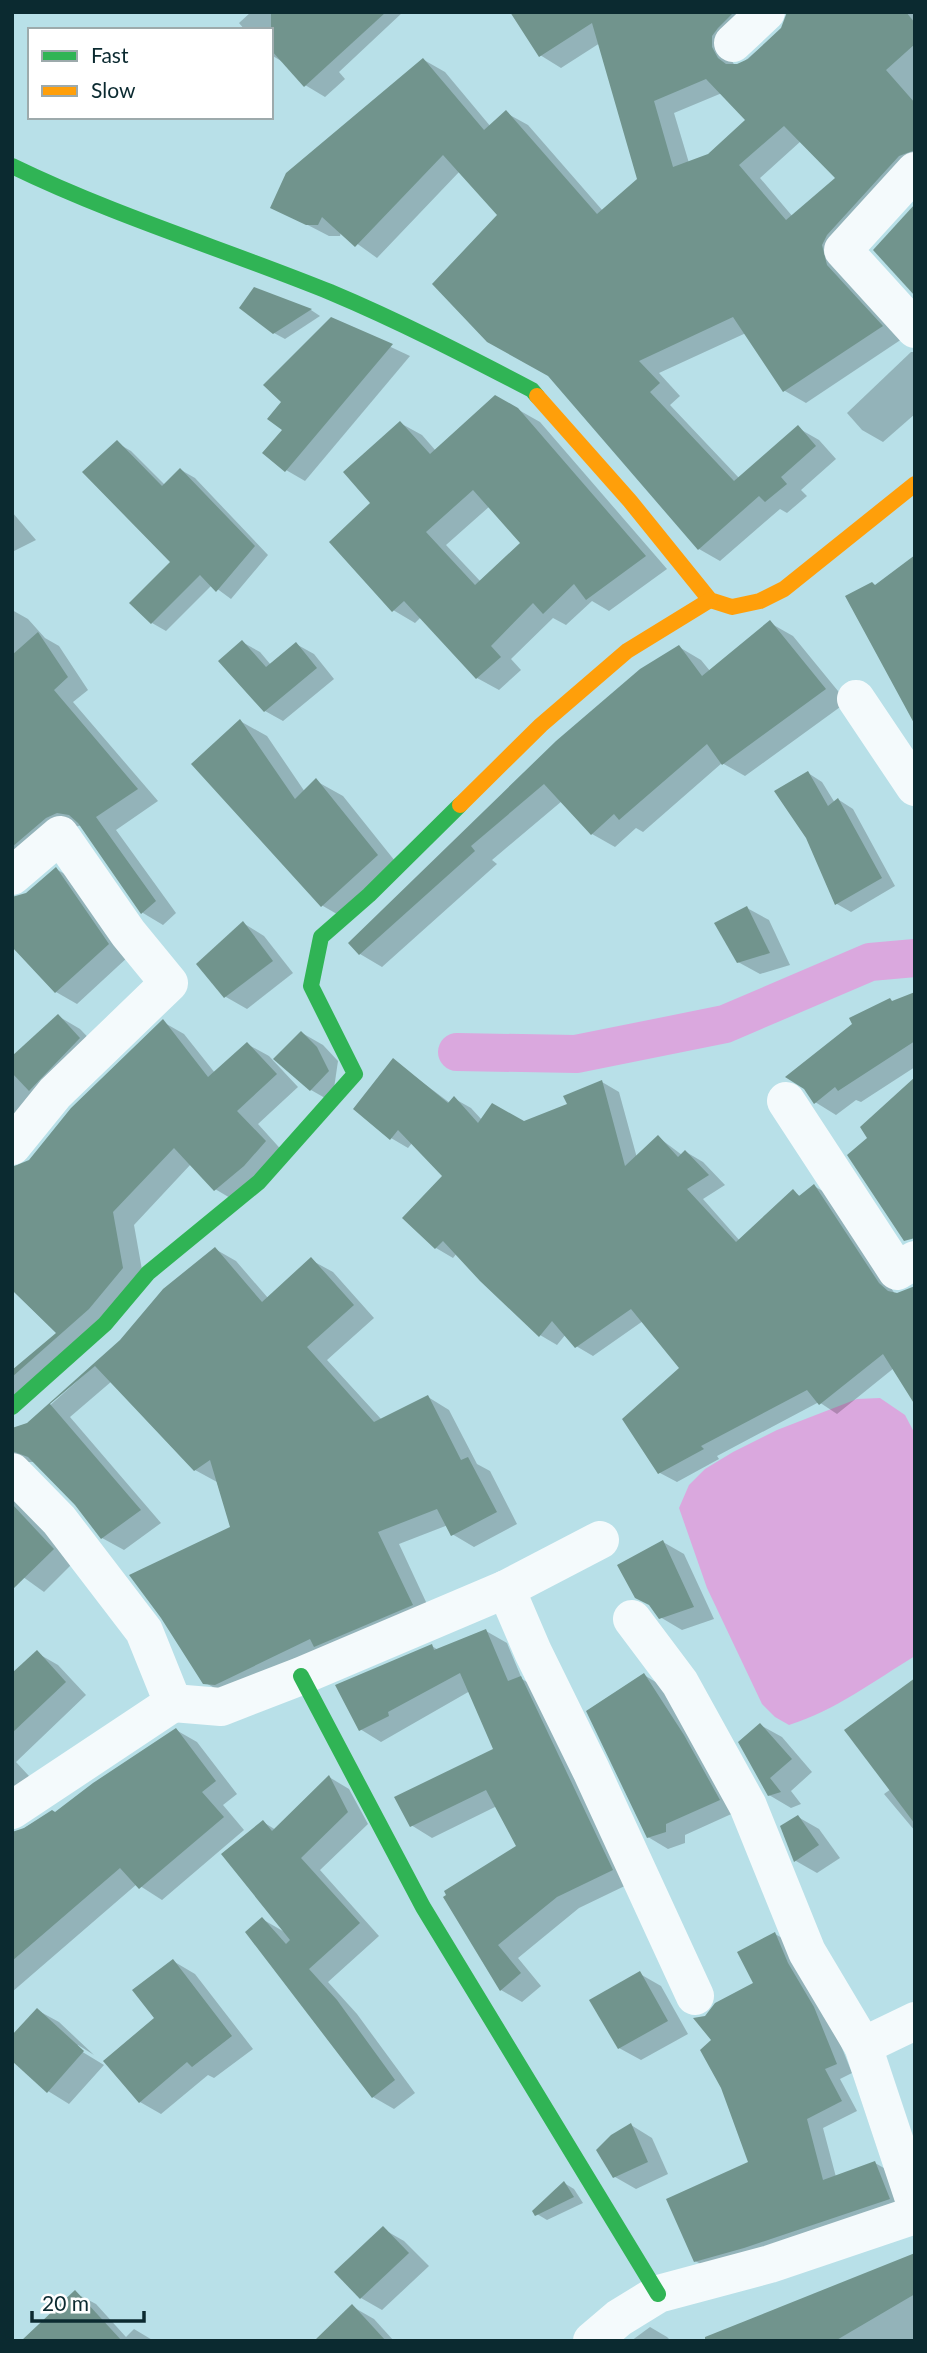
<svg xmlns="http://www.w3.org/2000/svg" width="927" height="2353" font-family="Lato,sans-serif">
<rect width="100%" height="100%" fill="#b8e0e8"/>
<path fill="#daa8de" d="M880,1398l25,17 10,19v222c-41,25 -79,54 -126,69l-14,-8 -13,-13 -55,-116 -28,-80 10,-23 16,-16 28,-17 44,-22 80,-31z"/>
<g fill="#0003" fill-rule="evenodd">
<path d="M251,12h152l-64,60 6,7 -20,18 -20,-12 -22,-23 -12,-7v-25h-26l-6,-7z"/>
<path d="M512,12h256l-36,49 3,5h4l43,-37 7,-17h126v162l-67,73 54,92 -96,64 -21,-12 -39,-58 -87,40 21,23 -10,9 69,73 59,-50 21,12 17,19 -35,31 6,6 -20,17 -7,-4 -60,52 -21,-12 -148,-174 -52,-160 -39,-44 -83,87 -36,-26 -1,4h-11l-56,-29 151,-147 21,12 46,55 15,-14 22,12 75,86 36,-31 -39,-137 -39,25 -21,-13zM722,93l26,28 -39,34 -20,8 -15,-50zM801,141l36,38 -44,38 -33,-39z"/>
<path d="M255,290l56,20 9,6 -35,23 -11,-6z"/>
<path d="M331,319l79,37 -105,125 -19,-11 -2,-69z"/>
<path d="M911,352h4v62l-32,28 -21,-12 -15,-17z"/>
<path d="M517,409l23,13 127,147 -58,42 -17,-10 -26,24 -13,-7 -42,41 10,11 -22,20 -22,-12 -56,-61 -6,6 -22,-13 -20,-107 27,-80 22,12 14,16zM490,506l32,37 -41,39 -35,-37z"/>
<path d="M117,443l14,8 34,34 16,-15 14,8 73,77 -37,44 -19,-14 -46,46 -14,-8 20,-61z"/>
<path d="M12,512l24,28 -24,12z"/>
<path d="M12,610l16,9 17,19 14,8 29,44 -15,12 85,99 -42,29 60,83 -13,12 -20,-12 -61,-88 -14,4 -56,52z"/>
<path d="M770,623l23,13 54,66 -102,74 -23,-13 -79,69 -7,-4 -21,19 -23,-13 -30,-33 -70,59 5,4 -115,103 -22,-13 -10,-11 329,-296 22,13 9,11z"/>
<path d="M242,642l18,10 11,13 25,-21 18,10 20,25 -51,42 -18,-10z"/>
<path d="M240,721l27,15 38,56 11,-11 27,15 60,75 -54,50 -26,-15 -130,-142z"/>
<path d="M808,773l14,9 13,21 4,-3 14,9 42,77 -44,26 -14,-8z"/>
<path d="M56,869l21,12 52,75 -52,48 -21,-12 -44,-48v-48l2,3 13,-5z"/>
<path d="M747,908l22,12 21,45 -30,9 -22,-12z"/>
<path d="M243,923l21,13 29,37 -46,36 -21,-12 -27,-33z"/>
<path d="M915,994v73l-54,35 -5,-2 -20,15 -21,-13 78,-100z"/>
<path d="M58,1016l22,13 21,22 -89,102v-95z"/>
<path d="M163,1022l21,12 31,39 32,-29 22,12 29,31 -40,37 28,31 -49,47 -22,-13 -24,-25 -57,61 10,56 -132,132v-41l46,-38 -46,-44v-126v3l18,-5z"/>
<path d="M302,1033l21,12 15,16 -6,41 -21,-12z"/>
<path d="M394,1061l56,42 5,-4 16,9 11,12 42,3 46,-18 32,-23 17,10 18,66 21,-21 24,18 4,-3 17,10 22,23 -22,14 37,42 53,-49 9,5 12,-11 17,10 64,98 -1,74 -57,46 -18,-12 -102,54 2,3 -42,23 -17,-9 22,-105 -39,-47 -50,35 -17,-10 -10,-12 -9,11 -17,-10 -83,-82 -4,5 -17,-10 -31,-30 39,-42 -32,-33 -4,5 -17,-10z"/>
<path d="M215,1249l21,12 32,37 43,-38 22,12 41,46 -47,42 55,60 46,-23 21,13 28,54 13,7 27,53 -43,23 -22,-13 -4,-9 -49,19 34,73 -206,78 -23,-13 28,-154 -15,-46 -22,-12 -83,-89 -42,36 91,106 -37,27 -22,-12 -26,-34 -40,-42h-8l-16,17v-53l2,4 14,-5 93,-83z"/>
<path d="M12,1491l62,71 -30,30 -32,-23z"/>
<path d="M663,1542l21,12 30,65 -32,11 -22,-13z"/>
<path d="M486,1631l21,12 15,36 20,12 91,191 -54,26 -61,50 23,28 -19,16 -21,-12 -56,-92 73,-51 -21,-41 -65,32 -21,-13 84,-75 -25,-59 -89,51 -21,-13 72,-83 6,4z"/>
<path d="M37,1653l21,12 28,30 -70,67 26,28 -30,29v-144z"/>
<path d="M644,1675l20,12 74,124 -53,24v8l-17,6 -20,-12z"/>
<path d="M915,1680v151l-31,-37 7,-5z"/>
<path d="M760,1725l22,12 30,35 -21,19 10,13 -10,4 -22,-13z"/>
<path d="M176,1730l21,12 40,52 -14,11 21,25 -82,70 -25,-16 -125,108v-165l2,7 38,-22 4,2z"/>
<path d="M329,1777l20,12 19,35 -48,46 59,66 -51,46 29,32 58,79 -21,16 -21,-12 -111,-178 26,15 -25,-112 13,8z"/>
<path d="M798,1817l21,12 21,29 -23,15 -21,-12 -14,-34z"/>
<path d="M775,1934l16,9 39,75 22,55 -12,6 17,32 -34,17 13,49 39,-14 16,9 14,36 -193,62 -17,-9 55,-98 -44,-146 49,-33z"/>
<path d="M173,1961l22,13 58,75 -39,29 -6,-3 -47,39 -21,-12z"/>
<path d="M640,1974l21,12 27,48 -47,26 -22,-12z"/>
<path d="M37,2010l22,12 35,33 -16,-10 -2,3 28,17 -35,39 -21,-13z"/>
<path d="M631,2125l21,13 16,36 -32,15 -21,-12z"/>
<path d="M564,2183l10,6 9,14 -36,17 -10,-6z"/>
<path d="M383,2229l21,12 25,25 -47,44 -21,-12z"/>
<path d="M915,2255v86h-185z"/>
<path d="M75,2293l21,11 30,33 8,-8 20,12h-130z"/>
<path d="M353,2307l21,12 20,22h-64z"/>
<path d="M650,2327l17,10 4,4h-40z"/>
</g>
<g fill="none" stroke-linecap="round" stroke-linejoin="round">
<path stroke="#daa8de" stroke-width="38" d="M457,1052l119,2 149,-30 145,-62 45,-4"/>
</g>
<g fill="#71948d" fill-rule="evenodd">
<path d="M271,12h115l-82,75 -33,-37z"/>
<path d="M510,12h224l-16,16 -6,8v11l6,11 8,6h11l11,-5 33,-31 6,-16h119l9,11v21l-29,26 29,33v47l-16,6 -72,79 -5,10 5,20 56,61 -100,66 -50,-75 -94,44 21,22 -10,9 84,89 64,-56 18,21 -35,31 6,7 -22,18 -6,-6 -61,54 -150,-174 -61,-34 -55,-58 65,-69 -54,-60 -88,92 -33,-30 -4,8h-12l-36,-17 16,-35 137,-115 61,72 22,-20 91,104 40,-35 -45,-156 -53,34zM706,79l39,41 -37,34 -35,13 -19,-66zM784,126l51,52 -49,42 -47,-55z"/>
<path d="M915,204v92l-42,-46z"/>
<path d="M254,287l58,22 -39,25 -34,-26z"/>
<path d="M331,317l62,27 -108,128 -23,-19 20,-23 -15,-11 14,-17 -18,-17z"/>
<path d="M495,395l23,13 128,148 -60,44 -12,-16 -31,30 -10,-11 -42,43 10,11 -25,22 -72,-78 -12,11 -63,-70 41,-39 -27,-31 57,-51 30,33zM473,490l47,53 -45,42 -49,-53z"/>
<path d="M117,440l45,46 18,-18 75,78 -39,46 -16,-17 -49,49 -22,-21 41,-41 -88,-90z"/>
<path d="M915,555v170l-70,-129 27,-14 3,3z"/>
<path d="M770,620l56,69 -104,76 -15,-21 -88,76 -5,-6 -23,21 -47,-51 -73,62 4,5 -116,104 -11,-12 208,-202 84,-72 39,-24 23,31z"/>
<path d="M38,632l30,45 -14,13 84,99 -42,28 60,84 -15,13 -63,-91 -9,-8 -12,-2 -11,5 -34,29v-192z"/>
<path d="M242,640l24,27 30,-25 21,26 -53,44 -46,-51z"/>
<path d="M240,719l55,80 21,-21 62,77 -57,52 -130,-143z"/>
<path d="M808,771l20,35 10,-8 44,80 -47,27 -29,-67 -32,-47z"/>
<path d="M56,867l53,77 -54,49 -43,-46v-50l14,-4z"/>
<path d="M747,906l23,47 -33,10 -23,-40z"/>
<path d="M243,921l30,40 -49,37 -28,-34z"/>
<path d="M915,992v49l-77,50 -3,-4 -21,17 -10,-15 -19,-12 67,-53 -3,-6 41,-20 2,3z"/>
<path d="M58,1014l22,24 -51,53 -17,-18v-17z"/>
<path d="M163,1019l45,58 39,-35 30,32 -40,37 29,30 -22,25 -30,25 -40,-43 -61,64 10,56 -34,41 -77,68v-7l44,-37 -44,-43v-123l17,-7 42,-52z"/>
<path d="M301,1031l16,16 12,24 -19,20 -37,-32z"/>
<path d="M393,1058l55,45 6,-7 24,27 14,-20 32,18 43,-17 -4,-8 39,-16 23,86 33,-31 20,22 7,-7 24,25 -22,14 49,53 57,-53 6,7 15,-12 65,99 9,8 9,2 18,-7v119l-32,-51 -64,51 -12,-15 -106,56 3,3 -46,25 -36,-55 57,-51 -48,-59 -56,39 -23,-27 -13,16 -59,-56 -37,-40 -8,8 -33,-31 40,-42 -44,-46 -8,10 -37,-31z"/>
<path d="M915,1077v161l-11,3 -57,-86 20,-17 -7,-11z"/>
<path d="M215,1247l47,55 49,-45 43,48 -47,42 67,75 54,-27 33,65 7,-3 29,55 -46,24 -14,-27 -59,23 35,73 -99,42 -4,-8 -95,46 -12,-1 -42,-66 -32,-43 101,-48 -20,-67 -16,11 -99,-105 -45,38 91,106 -40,29 -26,-34 -47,-48 -16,-6v-23l15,-5 93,-83 43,-51z"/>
<path d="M12,1504l42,45 -42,41z"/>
<path d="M663,1540l31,67 -35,12 -10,-14 -14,-7 -18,-33z"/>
<path d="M486,1629l22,52 13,-5 92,194 -56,27 -59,48 23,28 -21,18 -57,-94 3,-2 -2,-4 72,-45 -30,-56 -76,37 -16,-30 99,-48 -33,-76 -72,39 1,4 -30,15 -24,-46 97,-41 2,6z"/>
<path d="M37,1650l29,32 -54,51v-60z"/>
<path d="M644,1673l40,62 36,65 -54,24v8l-19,6 -61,-127z"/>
<path d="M915,1678v146l-71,-94z"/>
<path d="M760,1723l32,36 -22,19 11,14 -13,4 -30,-54z"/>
<path d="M176,1728l40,53 -14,11 22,25 -85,72 -19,-21 -108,93v-129l12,-4 28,-18 3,2 38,-29z"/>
<path d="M329,1775l19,37 -47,46 59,65 -51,46 28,31 58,80 -23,18 -127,-166 17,-15 24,27 4,-4 -69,-86 42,-34 9,11z"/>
<path d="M798,1815l21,30 -25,17 -14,-36z"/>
<path d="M775,1932l13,31 26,44 23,57 -12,5 17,32 -35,18 16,61 52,-19 15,38 -146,49 -50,14 -28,-63 82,-37 -27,-74 -21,-38 11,-10 -18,-22 12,-2 10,-13 38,-20 -16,-31z"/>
<path d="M173,1959l59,77 -40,31 -5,-5 -48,41 -36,-42 51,-43 -22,-28z"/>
<path d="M640,1971l28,50 -50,28 -29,-49z"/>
<path d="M37,2008l47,43 -37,42 -35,-32v-26z"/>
<path d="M631,2123l17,39 -35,16 -17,-28 15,-15z"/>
<path d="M564,2181l10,16 -39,19 -3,-5z"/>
<path d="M383,2226l26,27 -49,46 -26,-27z"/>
<path d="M915,2253v41l-80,47h-130v-4z"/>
<path d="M75,2290l47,51h-101z"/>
<path d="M352,2304l34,37h-72z"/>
</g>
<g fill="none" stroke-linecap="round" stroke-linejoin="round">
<g stroke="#f4fafc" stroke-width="38">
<path d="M733,43l33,-31"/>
<path d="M915,171l-72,79 72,79"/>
<path d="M856,699l59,88"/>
<path d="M12,876l48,-41 68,98 41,50 -114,110 -43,53"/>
<path d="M786,1101l111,170 18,-11"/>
<path d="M12,1472l47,48 85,111 29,72 -161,107"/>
<path d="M506,1589l27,63 58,118 104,226"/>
<path d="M632,1619l48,64 68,123 59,146 56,94 52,156"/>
<path d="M173,1703l48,4 80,-31 205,-87 94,-49"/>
<path d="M863,2046l52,-25"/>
<path d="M592,2341l27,-23 39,-24 112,-30 145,-49"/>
</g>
<g stroke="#30b455" stroke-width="16">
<path d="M12,166c103,50 212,83 318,126 69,29 135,63 202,98l5,6"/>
<path d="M12,1407l93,-83 43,-51 111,-91 96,-108 -44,-88 10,-49 48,-42 91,-90"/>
<path d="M301,1676l122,231 235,387"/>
</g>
<g stroke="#ff9f0a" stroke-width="16">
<path d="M537,396l93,105 80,99 22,7 28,-6 24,-12 131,-105"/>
<path d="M460,805l81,-80 86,-74 83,-51"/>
</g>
</g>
<rect width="927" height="2353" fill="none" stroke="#0b2a30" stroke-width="28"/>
<rect x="28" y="28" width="245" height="91" fill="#ffffff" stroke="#9daaac" stroke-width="2"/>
<rect x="42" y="51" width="35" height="10" fill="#30b455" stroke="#9daaac" stroke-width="2"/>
<text x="91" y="63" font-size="21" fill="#0b2a30">Fast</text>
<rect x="42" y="86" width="35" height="10" fill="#ff9f0a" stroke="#9daaac" stroke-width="2"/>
<text x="91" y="98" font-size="21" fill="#0b2a30">Slow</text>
<path d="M32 2311v10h112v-10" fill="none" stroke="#0b2a30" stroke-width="3.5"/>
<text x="42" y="2311" font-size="21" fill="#0b2a30" stroke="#ffffff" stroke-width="5" paint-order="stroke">20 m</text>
</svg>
